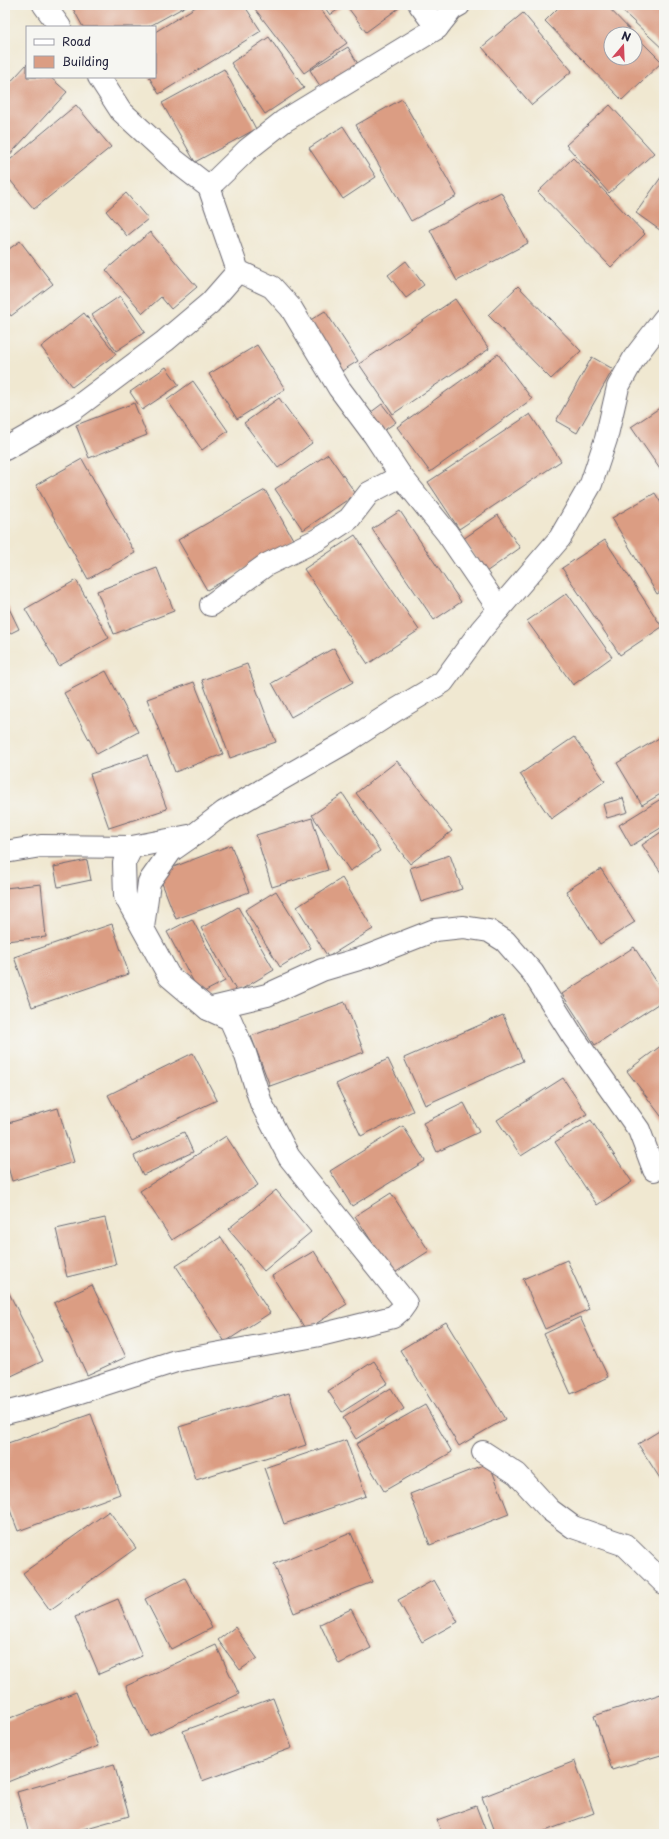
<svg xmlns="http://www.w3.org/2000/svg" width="669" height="1839" font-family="'Playpen Sans',sans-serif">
<rect width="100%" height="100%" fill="#f6f6f2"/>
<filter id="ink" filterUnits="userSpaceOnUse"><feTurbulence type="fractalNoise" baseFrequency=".025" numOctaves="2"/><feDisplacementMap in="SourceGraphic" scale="8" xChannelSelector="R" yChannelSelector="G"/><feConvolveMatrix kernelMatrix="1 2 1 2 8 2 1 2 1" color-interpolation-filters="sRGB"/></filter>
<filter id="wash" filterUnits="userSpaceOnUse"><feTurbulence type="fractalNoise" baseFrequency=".012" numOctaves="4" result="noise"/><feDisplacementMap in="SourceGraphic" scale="16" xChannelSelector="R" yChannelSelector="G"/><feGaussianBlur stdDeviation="0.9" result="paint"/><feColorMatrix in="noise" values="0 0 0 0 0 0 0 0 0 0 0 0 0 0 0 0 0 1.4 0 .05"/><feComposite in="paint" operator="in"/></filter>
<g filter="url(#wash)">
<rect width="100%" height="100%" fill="#f0e8d1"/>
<g id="blocks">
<g fill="#db9d83">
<path d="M71,5h117l-40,22h-65z"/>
<path d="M199,5h45l17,26 -102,63 -10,-17h6v-45z"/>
<path d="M252,5h65l30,38 -43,30z"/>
<path d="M323,5h18l1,2 -12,8z"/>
<path d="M346,5h57l-37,27z"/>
<path d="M561,5h45l28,29h-23v24h24v-23l27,27 -40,38 -77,-79z"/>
<path d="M616,5h48v45z"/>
<path d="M523,13l49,58 -40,34 -50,-58z"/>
<path d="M269,37l35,51 -39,26 -34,-51z"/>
<path d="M348,47l14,24 -37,23 -15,-24z"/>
<path d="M27,64v13h23l17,15 -62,68v-72z"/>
<path d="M224,69l32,60 -61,33 -33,-59z"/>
<path d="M402,99l55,97 -46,25 -55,-96z"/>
<path d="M76,105l35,42 -77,62 -29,-35v-10z"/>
<path d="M610,105l44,48 -45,40 -43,-48z"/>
<path d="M343,126l33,51 -33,22 -34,-51z"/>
<path d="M573,158l72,76 -34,33 -73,-75z"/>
<path d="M664,173v60l-28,-20z"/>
<path d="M501,192l27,51 -71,38 -27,-51z"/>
<path d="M126,193l22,26 -21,17 -21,-25z"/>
<path d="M150,232l47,55 -26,22 -10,-12 -18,16 -37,-43z"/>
<path d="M20,241l33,43 -42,32 -6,-9v-55z"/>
<path d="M406,261l18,24 -18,13 -18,-23z"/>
<path d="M518,286l63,65 -30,28 -63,-64z"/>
<path d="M120,296l25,36 -29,19 -24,-36z"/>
<path d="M455,299l34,50 -96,65 -34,-50z"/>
<path d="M325,311l33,50 -21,13 -33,-50z"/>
<path d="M84,313l32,41 -44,33 -31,-40z"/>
<path d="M257,345l28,44 -48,30 -28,-45z"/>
<path d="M498,354l34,45 -102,73 -33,-45z"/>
<path d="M592,357l21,12 -36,64 -21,-12z"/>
<path d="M166,367l13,18 -37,25 -12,-18z"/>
<path d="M193,381l35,50 -26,19 -35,-50z"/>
<path d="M279,398l33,45 -34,25 -34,-45z"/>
<path d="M134,403l13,32 -58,23 -13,-33z"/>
<path d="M382,404l14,18 -17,12 -13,-18z"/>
<path d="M664,405v70l-33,-48z"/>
<path d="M530,414l31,47 -102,68 -31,-47z"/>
<path d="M328,454l28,40 -53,36 -28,-41z"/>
<path d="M82,459l53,94 -47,26 -52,-94z"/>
<path d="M265,490l29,51 -87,49 -29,-50z"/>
<path d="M655,493l9,15v82l-7,4 -45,-76z"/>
<path d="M400,511l61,91 -27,18 -62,-91z"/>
<path d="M498,515l22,33 -34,24 -23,-33z"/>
<path d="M355,535l64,95 -51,34 -64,-95z"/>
<path d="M605,540l57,87 -42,28 -58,-87z"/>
<path d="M157,568l17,43 -60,23 -17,-43z"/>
<path d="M76,580l33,58 -50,28 -34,-57z"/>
<path d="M567,593l45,64 -39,28 -46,-64z"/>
<path d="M5,600l14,29 -14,7z"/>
<path d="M334,648l19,34 -62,35 -19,-34z"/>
<path d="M247,664l29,78 -46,16 -28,-78z"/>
<path d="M106,671l32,61 -41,22 -33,-61z"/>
<path d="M194,682l29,72 -48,18 -28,-73z"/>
<path d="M664,735v57l-22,13 -25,-42z"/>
<path d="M574,737l31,44 -54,38 -31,-45z"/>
<path d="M147,755l20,54 -58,19 -19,-54z"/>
<path d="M397,761l55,70 -42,33 -54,-71z"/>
<path d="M343,794l37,57 -30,20 -38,-56z"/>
<path d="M664,797v29l-33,20 -12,-21z"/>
<path d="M623,798l5,14 -21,6 -4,-14z"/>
<path d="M312,818l16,52 -56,17 -16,-52z"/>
<path d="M664,830v47l-22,-32z"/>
<path d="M231,845l18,47 -73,27 -18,-46z"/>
<path d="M450,855l12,34 -41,13 -11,-34z"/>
<path d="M87,860l4,20 -33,7 -4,-20z"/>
<path d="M601,869l34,53 -35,22 -34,-53z"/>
<path d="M342,878l31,51 -45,28 -31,-50z"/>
<path d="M41,884l5,53 -41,4v-53z"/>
<path d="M276,891l35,57 -31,19 -35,-57z"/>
<path d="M238,907l36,63 -37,22 -36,-64z"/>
<path d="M192,919l33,62 -25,13 -33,-62z"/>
<path d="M112,924l17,50 -97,33 -18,-50z"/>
<path d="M634,947l30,46v7l-69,45 -33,-51z"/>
<path d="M345,1002l19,50 -94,34 -19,-50z"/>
<path d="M503,1015l20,46 -98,44 -21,-47z"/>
<path d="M662,1045l2,2v73l-37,-49z"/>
<path d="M193,1053l24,47 -85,41 -24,-46z"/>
<path d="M388,1059l25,52 -52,25 -25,-52z"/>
<path d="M563,1078l24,36 -66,42 -24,-36z"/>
<path d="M464,1103l15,29 -42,20 -14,-29z"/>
<path d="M58,1108l16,54 -62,19 -7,-24v-33z"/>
<path d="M591,1120l41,62 -35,23 -42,-63z"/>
<path d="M403,1126l22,35 -73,45 -22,-35z"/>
<path d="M184,1132l9,20 -50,23 -9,-19z"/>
<path d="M226,1136l32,49 -86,55 -32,-49z"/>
<path d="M276,1190l35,42 -47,39 -36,-42z"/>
<path d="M391,1193l38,58 -36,23 -38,-58z"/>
<path d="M105,1218l11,47 -49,12 -11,-48z"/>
<path d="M221,1237l49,76 -45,29 -49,-76z"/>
<path d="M314,1251l33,53 -41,26 -34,-54z"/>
<path d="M567,1260l22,49 -44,20 -22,-50z"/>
<path d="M5,1285l38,76 -38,18z"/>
<path d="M92,1285l34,72 -39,18 -33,-72z"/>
<path d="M580,1317l28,60 -37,17 -27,-60z"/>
<path d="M446,1322l59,97 -46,27 -59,-96z"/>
<path d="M374,1361l14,22 -46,29 -14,-21z"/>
<path d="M391,1388l13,21 -48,30 -13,-21z"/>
<path d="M289,1393l17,52 -110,35 -17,-53z"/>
<path d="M425,1405l27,47 -68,39 -28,-47z"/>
<path d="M91,1414l29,80 -102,37 -13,-34v-53z"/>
<path d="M664,1428v50l-3,2 -23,-36z"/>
<path d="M346,1440l20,56 -82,28 -20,-56z"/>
<path d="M489,1463l20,51 -79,31 -20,-51z"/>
<path d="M109,1511l27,37 -86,62 -27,-37z"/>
<path d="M351,1533l21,49 -78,31 -20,-49z"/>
<path d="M185,1578l27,50 -41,21 -26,-50z"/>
<path d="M434,1580l24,42 -36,20 -24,-42z"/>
<path d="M118,1599l24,57 -43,18 -24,-57z"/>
<path d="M351,1609l20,39 -32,16 -19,-40z"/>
<path d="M235,1627l22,31 -17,12 -22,-30z"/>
<path d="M216,1645l23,49 -90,42 -23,-50z"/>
<path d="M76,1692l22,54 -93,37v-63z"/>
<path d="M664,1693v61l-52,16 -18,-54z"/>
<path d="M273,1698l19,50 -90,33 -19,-50z"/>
<path d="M575,1761l19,52 -57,21h-41l-14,-37z"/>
<path d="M114,1764l15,52 -63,18h-37l-12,-42z"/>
<path d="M476,1806l11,28h-45l-5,-14z"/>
</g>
</g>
</g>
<g filter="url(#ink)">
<use href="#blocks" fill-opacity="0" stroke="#6a6770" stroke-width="1"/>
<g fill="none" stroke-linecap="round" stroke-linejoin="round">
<g stroke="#6a6770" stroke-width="24">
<g id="minor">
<path d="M44,5l16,22"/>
<path d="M420,5l17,23"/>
<path d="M99,77l22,34 52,48 36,28 29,84 34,16 19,21 48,80 35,47 27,41 46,57 52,76"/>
<path d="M209,187l38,-37 37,-29 153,-93 15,-19 7,-4"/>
<path d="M5,449l68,-39 92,-69 45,-38 28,-32"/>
<path d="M211,605l55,-40 51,-25 32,-21 20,-26 32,-17"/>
<path d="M5,852l36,-6 91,1 62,-12 30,-23 124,-71 48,-31 47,-28 38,-52 79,-92 31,-54 15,-45 12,-52 16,-29 30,-39"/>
<path d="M143,928l6,-46 22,-31 20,-14"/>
<path d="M208,1009l59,-14 55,-25 44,-13 69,-27 28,-3 26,4 16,10 28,32 39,62 67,95 15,40"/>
<path d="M5,1413l47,-12 124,-40 144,-26 73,-18 8,-7 5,-7 -117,-146 -28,-54 -16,-50 -15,-34 -22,-10 -39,-33 -44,-80 -1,-33 8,-16"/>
<path d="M483,1452l34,22 33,36 23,17 52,18 39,38"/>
</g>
</g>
<use href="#minor" stroke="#fff" stroke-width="22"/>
</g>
</g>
<rect width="669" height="1839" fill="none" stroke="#f6f6f2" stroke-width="20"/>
<rect x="26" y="26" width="130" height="52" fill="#f6f6f2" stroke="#a1a1a9"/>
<rect x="34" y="39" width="20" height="6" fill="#ffffff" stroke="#a1a1a9"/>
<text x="62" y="46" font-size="12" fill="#22223b">Road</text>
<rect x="34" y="56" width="20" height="12" fill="#db9d83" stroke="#a1a1a9"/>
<text x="62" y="66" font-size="12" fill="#22223b">Building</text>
<g transform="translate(623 46) rotate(19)"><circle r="19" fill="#f6f6f2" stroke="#a1a1a9"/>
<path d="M0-3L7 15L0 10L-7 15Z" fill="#d1495b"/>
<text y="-6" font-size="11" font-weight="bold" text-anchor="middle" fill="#22223b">N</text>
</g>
</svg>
